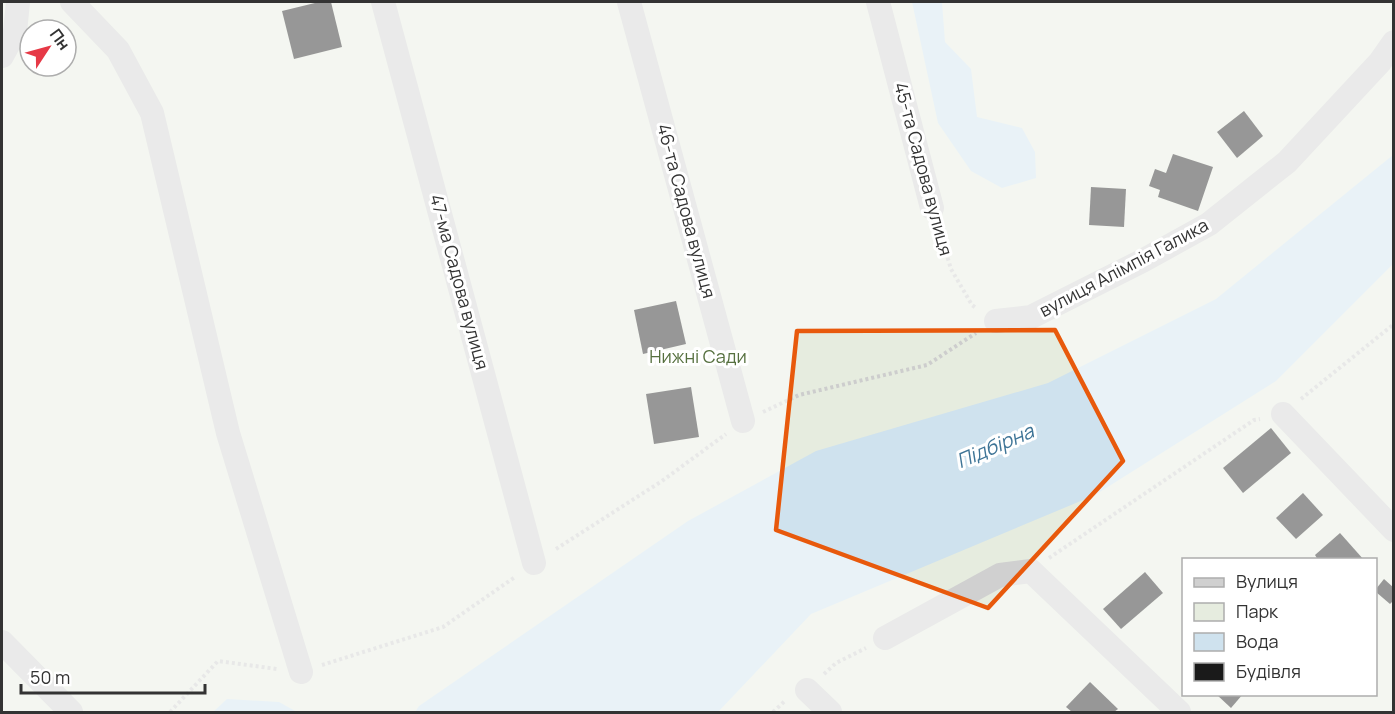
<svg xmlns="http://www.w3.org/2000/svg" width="1395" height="714" font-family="Manrope,sans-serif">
<rect width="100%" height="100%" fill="#fff"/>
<path fill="#e6ecdf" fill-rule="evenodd" d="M2,2h1391v710h-1391zM30,30h36v36h-36zM1184,560h192v134h-192z"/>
<g fill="#cfe2ee">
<path d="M912,2h30l3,40 26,27 6,48 45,11 13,24 1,26 -34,10 -31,-17 -33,-48z"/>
<path d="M1393,155v109l-117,117 -181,114 -284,119 -93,98h-303l4,-6 269,-185 128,-70 232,-68 168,-84z"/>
<path d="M227,699l52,3 18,10h-84z"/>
</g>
<g fill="#1a1a1a">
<path d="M319,2h12l11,45 -48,12 -12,-48z"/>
<path d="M1244,111l19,25 -26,22 -20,-26z"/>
<path d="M1173,154l40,13 -15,44 -40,-14 2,-7 -11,-4 6,-17 11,4z"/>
<path d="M1091,187l35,2 -2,38 -35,-2z"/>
<path d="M676,301l10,43 -43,10 -9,-44z"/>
<path d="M691,387l8,50 -45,7 -8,-50z"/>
<path d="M1271,428l20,25 -48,40 -20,-25z"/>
<path d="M1303,493l20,22 -27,24 -20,-21z"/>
<path d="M1340,533l24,27h-46l-3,-5z"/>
<path d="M1145,572l18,21 -42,36 -18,-20z"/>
<path d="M1384,579l10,9v12l-4,4 -14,-12v-3z"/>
<path d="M1090,682l28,27 -4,3h-42l-6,-5z"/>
<path d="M1216,694h27l-12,14z"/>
</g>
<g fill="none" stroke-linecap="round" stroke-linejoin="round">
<g stroke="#cdcdcd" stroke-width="4" stroke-dasharray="3 3" stroke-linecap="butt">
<path d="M939,229l12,40 21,36 4,3"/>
<path d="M1301,399l93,-75"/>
<path d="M763,412l36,-17 128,-30 49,-32"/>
<path d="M556,549l106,-68 64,-47"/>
<path d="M1049,558l205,-138 6,-1"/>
<path d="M322,665l121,-38 72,-50"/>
<path d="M824,674l12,-11 30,-15"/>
<path d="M170,712l48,-51 59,8"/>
<path d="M773,712l13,-12"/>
</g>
<g stroke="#d0d0d0" stroke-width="24">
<path d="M72,2l46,48 34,63 76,320 73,239"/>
<path d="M383,2l151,561"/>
<path d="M629,2l114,419"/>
<path d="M878,2l54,206"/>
<path d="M2,56l13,-24 3,-30"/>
<path d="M996,321l35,-4 113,-57 65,-36 78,-62 93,-100 14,-20"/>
<path d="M1283,414l111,116"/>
<path d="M885,638l115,-63 31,-4 148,141"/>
<path d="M2,642l69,70"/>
<path d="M807,690l23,22"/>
</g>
</g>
<path d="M0 0H1395V714H0ZM1055,330l68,131 -135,147 -212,-78 21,-199z" fill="#fff" fill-opacity=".55" fill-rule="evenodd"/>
<path fill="none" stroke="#e8590c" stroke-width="4.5" stroke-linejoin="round" d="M1055,330l68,131 -135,147 -212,-78 21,-199z"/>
<g text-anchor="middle" stroke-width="6" stroke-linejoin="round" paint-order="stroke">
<g font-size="18" fill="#333" stroke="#fff">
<text transform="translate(923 169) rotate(75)" y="6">45-та Садова вулиця</text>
<text transform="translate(686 211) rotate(75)" y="6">46-та Садова вулиця</text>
<text transform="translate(1124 268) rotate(-28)" y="6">вулиця Алімпія Галика</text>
<text transform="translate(459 282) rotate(75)" y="6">47-ма Садова вулиця</text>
</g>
<g font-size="18" fill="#56703f" stroke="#fff">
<text x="698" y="363">Нижні Сади</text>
</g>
<g font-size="20" font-style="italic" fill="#3f7597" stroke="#fff">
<text transform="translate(995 446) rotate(-23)" y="7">Підбірна</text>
</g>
</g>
<rect width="1395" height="714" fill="none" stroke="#333333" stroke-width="6"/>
<rect x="1182" y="558" width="195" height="138" fill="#ffffff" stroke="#adadad" stroke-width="1.5"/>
<rect x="1194" y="578" width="30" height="9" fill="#d0d0d0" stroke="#adadad" stroke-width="1.5"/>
<text x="1236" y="588" font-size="18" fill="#333333">Вулиця</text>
<rect x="1194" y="603" width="30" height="18" fill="#e6ecdf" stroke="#adadad" stroke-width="1.5"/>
<text x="1236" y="618" font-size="18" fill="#333333">Парк</text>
<rect x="1194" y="633" width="30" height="18" fill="#cfe2ee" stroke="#adadad" stroke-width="1.5"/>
<text x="1236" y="648" font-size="18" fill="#333333">Вода</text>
<rect x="1194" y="663" width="30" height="18" fill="#1a1a1a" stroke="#adadad" stroke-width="1.5"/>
<text x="1236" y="678" font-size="18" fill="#333333">Будівля</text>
<g transform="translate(48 48) rotate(54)"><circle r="28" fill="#ffffff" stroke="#adadad" stroke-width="1.5"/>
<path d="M0-4.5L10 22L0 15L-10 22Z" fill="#e63946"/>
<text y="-9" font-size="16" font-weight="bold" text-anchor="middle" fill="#333333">Пн</text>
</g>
<path d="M21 684v9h184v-9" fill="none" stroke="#333333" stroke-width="3"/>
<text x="30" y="684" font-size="18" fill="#333333" stroke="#ffffff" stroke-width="4.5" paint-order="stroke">50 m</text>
</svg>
